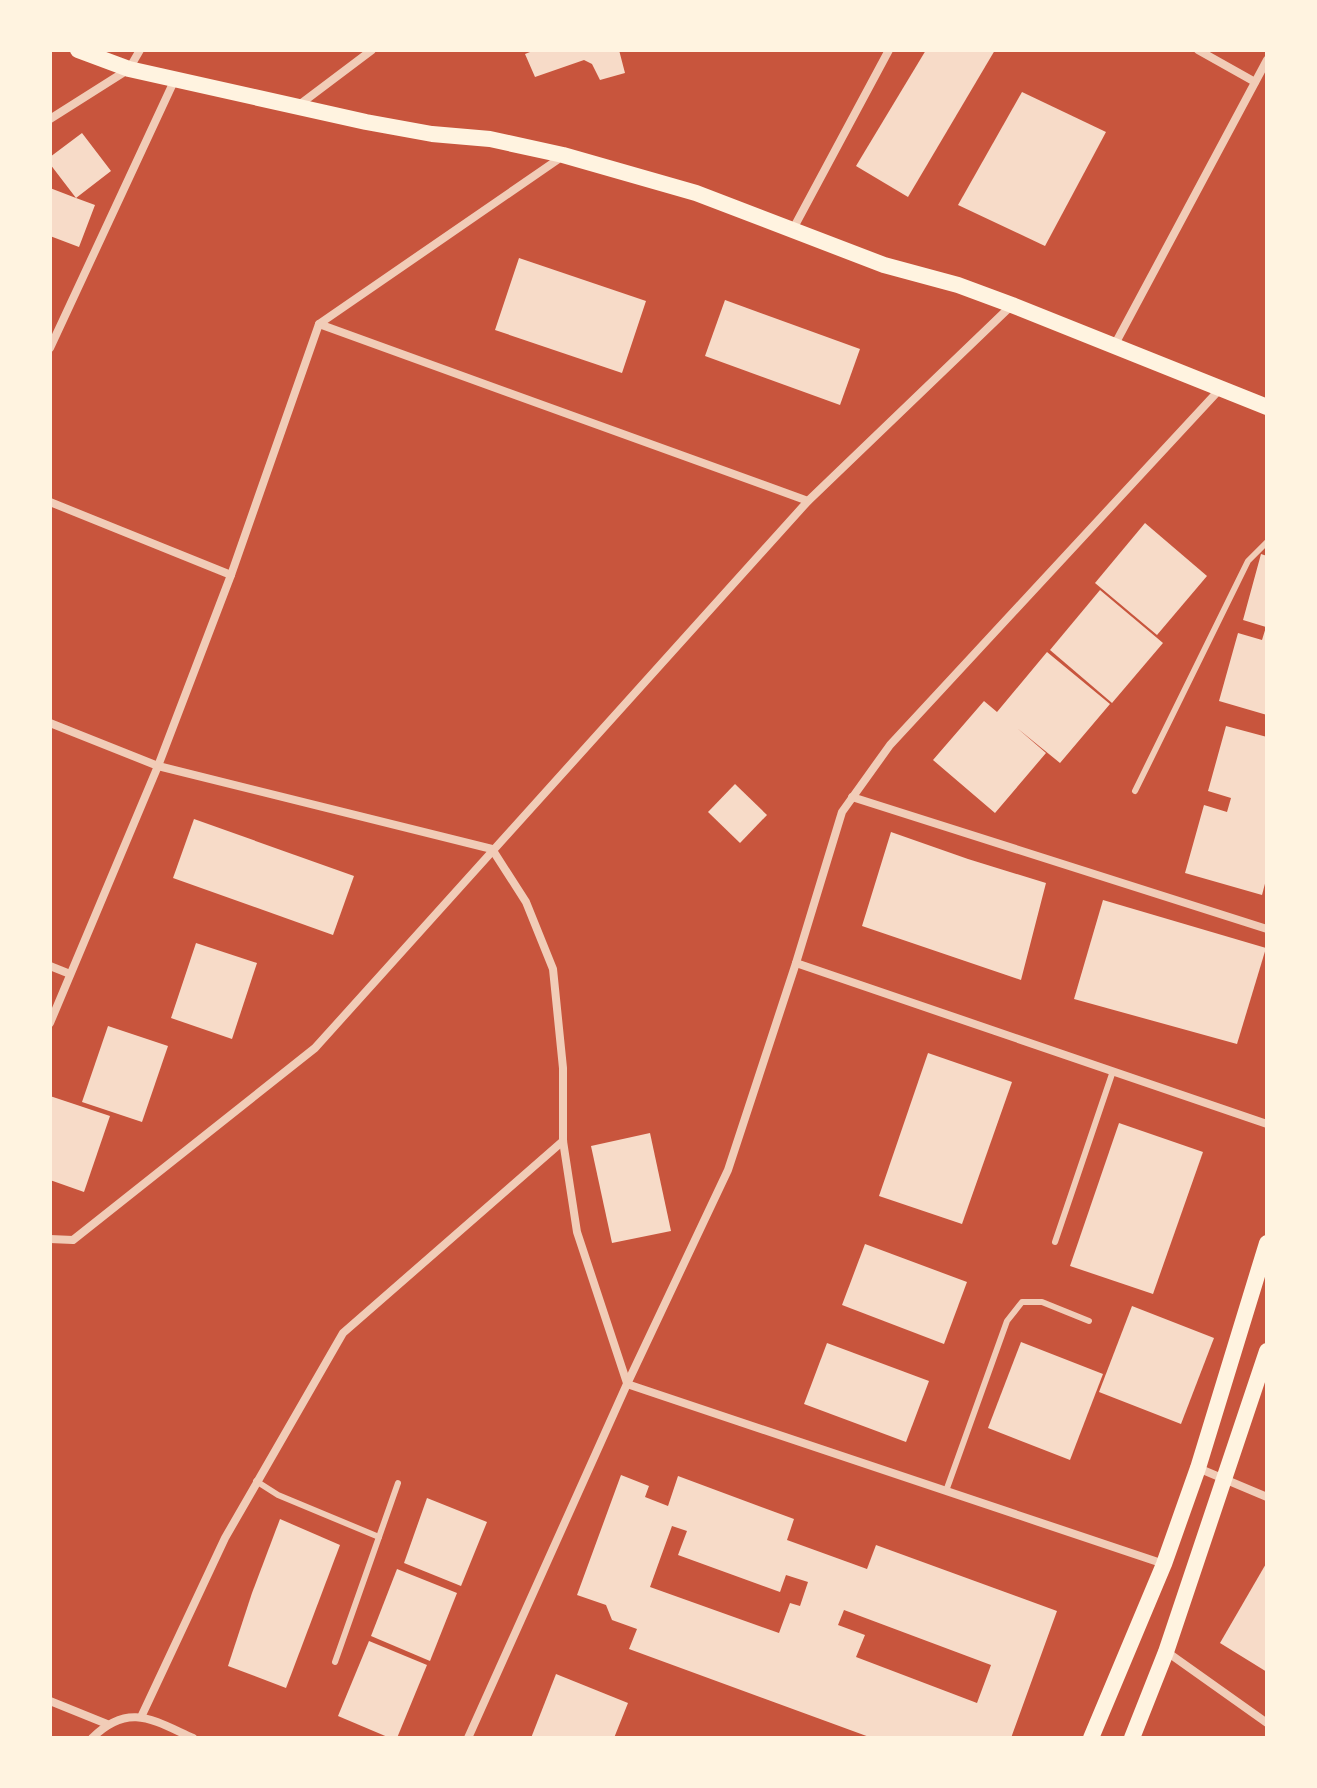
<svg xmlns="http://www.w3.org/2000/svg" width="1317" height="1788" font-family="Lato,sans-serif">
<rect width="100%" height="100%" fill="#c8553d"/>
<g fill="#f7dbc8" fill-rule="evenodd">
<path d="M535,50h84l6,23 -25,7 -8,-16 -8,-4 -49,17 -10,-23z"/>
<path d="M926,50h69l-87,147 -52,-31z"/>
<path d="M1022,92l84,40 -61,114 -87,-41z"/>
<path d="M82,133l29,38 -35,27 19,7 -16,42 -29,-11v-48l26,10 -26,-34v-7z"/>
<path d="M519,258l127,43 -24,72 -127,-43z"/>
<path d="M725,300l135,49 -20,56 -135,-49z"/>
<path d="M1145,523l62,53 -50,59 -62,-52z"/>
<path d="M1261,554l6,2v159l-48,-14 19,-68 24,7 4,-13 -23,-7z"/>
<path d="M1100,590l63,53 -51,60 -62,-53z"/>
<path d="M1047,652l63,52 -50,59 -43,-35 29,25 -51,60 -62,-53 51,-59 13,11z"/>
<path d="M1226,726l41,11v139l-5,19 -77,-22 19,-68 23,7 4,-14 -23,-7z"/>
<path d="M735,784l32,31 -27,28 -32,-31z"/>
<path d="M194,819l160,57 -21,59 -160,-57z"/>
<path d="M891,832l77,27 78,24 -25,97 -159,-54z"/>
<path d="M1103,900l163,48 -29,96 -163,-45z"/>
<path d="M196,943l61,20 -25,76 -61,-21z"/>
<path d="M108,1026l60,20 -26,76 -60,-20z"/>
<path d="M928,1053l84,29 -50,142 -83,-28z"/>
<path d="M50,1096l60,20 -26,76 -34,-12z"/>
<path d="M1119,1123l84,29 -50,142 -83,-28z"/>
<path d="M650,1133l21,98 -59,12 -21,-97z"/>
<path d="M865,1244l102,38 -23,62 -102,-39z"/>
<path d="M1132,1306l82,32 -33,86 -82,-32z"/>
<path d="M1021,1342l82,32 -33,86 -82,-32z"/>
<path d="M827,1343l102,38 -23,61 -102,-38z"/>
<path d="M621,1475l28,11 -4,11 23,9 10,-30 116,43 -7,21 80,29 9,-24 181,66 -46,127h-139l-243,-89 8,-20 -25,-9 -6,-15 -29,-10zM672,1526l15,5 -9,24 102,37 6,-17 22,7 -8,24 -10,-3 -11,30 -129,-46zM844,1610l147,55 -14,38 -121,-46 9,-22 -27,-10z"/>
<path d="M427,1498l60,24 -26,64 -57,-23z"/>
<path d="M280,1519l60,26 -54,143 -58,-22 24,-73z"/>
<path d="M1267,1562v110l-47,-29z"/>
<path d="M397,1569l60,24 -27,68 -59,-25z"/>
<path d="M369,1641l58,24 -30,73h-7l-52,-22z"/>
<path d="M556,1674l72,29 -14,35h-83z"/>
</g>
<g fill="none" stroke-linecap="round" stroke-linejoin="round">
<g stroke="#f1ccb7" stroke-width="6">
<path d="M1135,791l113,-230 19,-19"/>
<path d="M1055,1242l58,-171"/>
<path d="M256,1481l22,14 101,42"/>
<path d="M946,1491l61,-170 15,-19h20l47,19"/>
<path d="M335,1662l63,-179"/>
</g>
<g stroke="#f1ccb7" stroke-width="8">
<path d="M1198,50l57,32"/>
<path d="M299,105l73,-55"/>
<path d="M50,119l79,-50 11,-19"/>
<path d="M793,229l96,-179"/>
<path d="M319,324l489,177"/>
<path d="M1114,346l153,-286"/>
<path d="M50,348l125,-269"/>
<path d="M50,502l181,73"/>
<path d="M50,723l108,43 334,83 34,53 27,67 10,99v73l14,91 50,151"/>
<path d="M852,797l415,132"/>
<path d="M796,963l471,161"/>
<path d="M50,966l20,8"/>
<path d="M50,1023l108,-257 73,-191 88,-251 244,-168"/>
<path d="M50,1239l23,1 242,-192 493,-547 204,-196"/>
<path d="M627,1384l537,180"/>
<path d="M1198,1468l69,29"/>
<path d="M1167,1652l100,71"/>
<path d="M50,1701l57,23"/>
<path d="M142,1715l83,-177 118,-205 220,-192"/>
<path d="M92,1738c37,-36 61,-18 101,0"/>
<path d="M468,1738l159,-354 101,-214 68,-207 46,-151 48,-67 331,-357"/>
</g>
<g stroke="#fff3e0" stroke-width="16">
<path d="M78,50l51,19 237,53 66,12 58,5 73,16 133,38 188,72 74,20 54,20 255,102"/>
<path d="M1091,1738l73,-174 34,-96 69,-225"/>
<path d="M1132,1738l34,-86 101,-301"/>
</g>
</g>
<rect width="1317" height="1788" fill="none" stroke="#fff3e0" stroke-width="104"/>
</svg>
